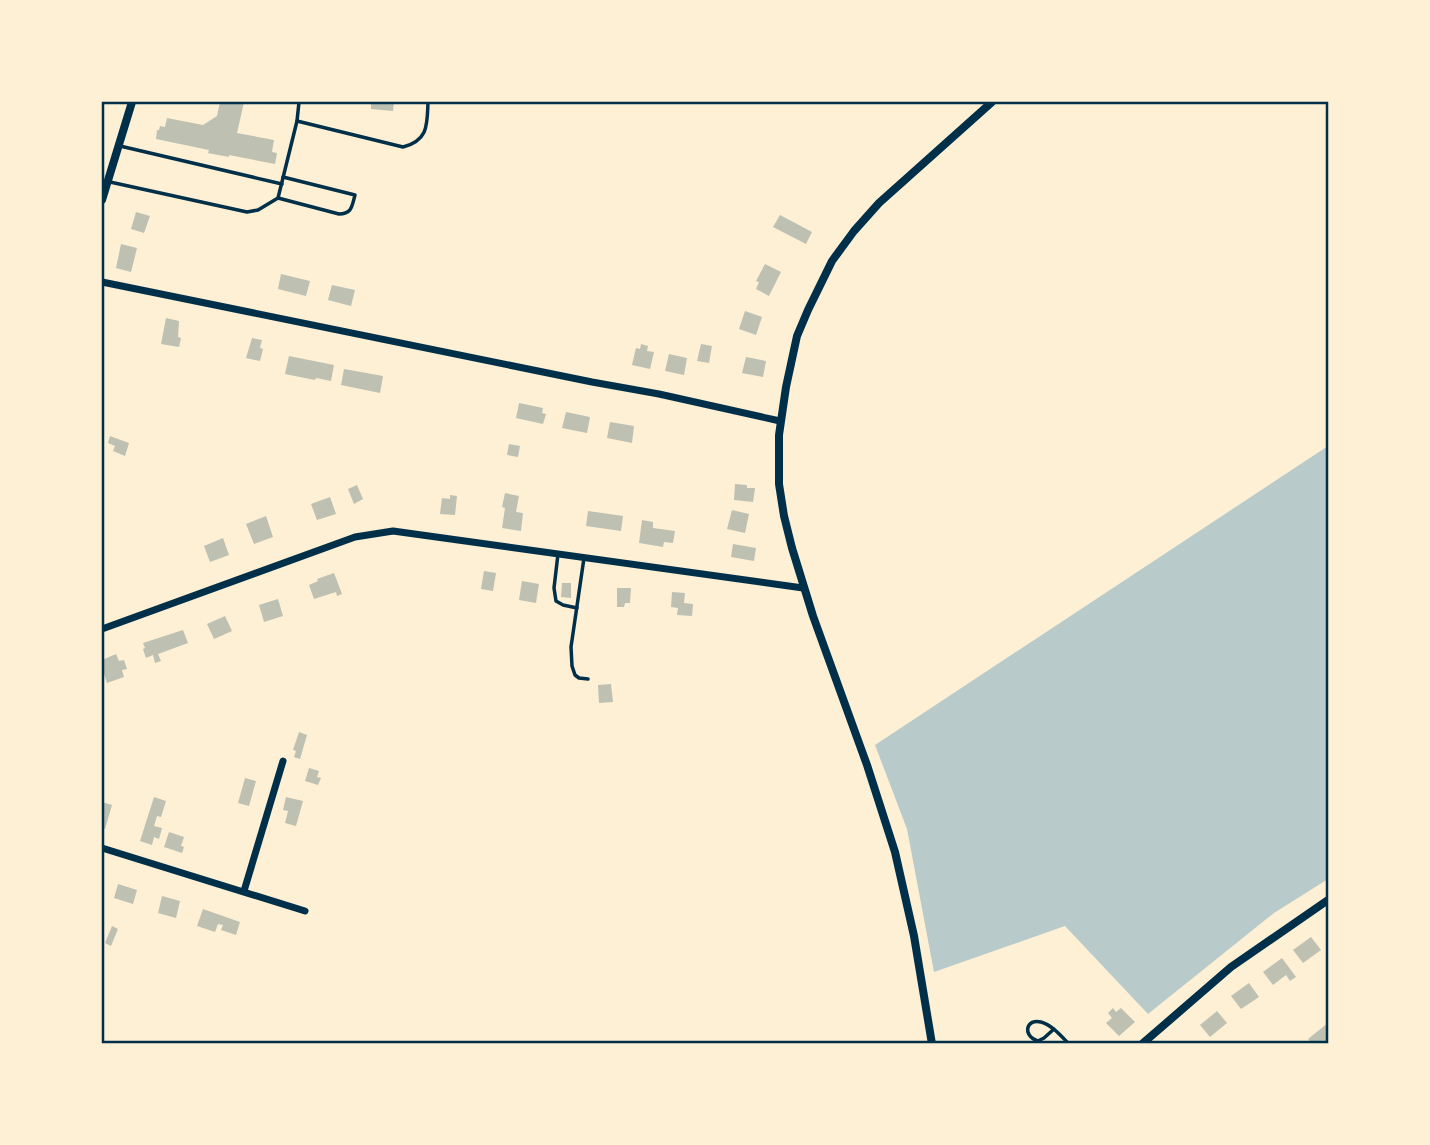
<svg xmlns="http://www.w3.org/2000/svg" width="1430" height="1145" font-family="'IBM Plex Serif',serif">
<rect width="100%" height="100%" fill="#fdf0d5"/>
<path fill="#b9caca" d="M1328,446v433l-54,34 -126,101 -83,-88 -131,46 -27,-143 -32,-84z"/>
<g fill="#bec0b2">
<path d="M220,102h24l-7,31 37,7 -2,12 5,1 -2,11 -46,-9v2l-21,-4 1,-3 -53,-11 1,-9h2l1,-4 5,1 2,-9 36,7 14,-9z"/>
<path d="M371,102h23l-1,9 -22,-2z"/>
<path d="M136,212l14,4 -6,17 -13,-4z"/>
<path d="M780,215l32,17 -6,12 -33,-17z"/>
<path d="M121,244l16,4 -6,24 -15,-4z"/>
<path d="M765,264l16,8 -12,24 -13,-7 3,-7 -3,-1z"/>
<path d="M281,274l29,7 -4,15 -28,-7z"/>
<path d="M332,285l23,5 -4,16 -23,-6z"/>
<path d="M745,311l17,6 -6,18 -17,-6z"/>
<path d="M166,318l13,3 -1,16 3,1 -2,9 -18,-3z"/>
<path d="M252,338l10,2 -2,8 3,1 -3,12 -14,-3z"/>
<path d="M641,344l7,2 -1,5 7,1 -4,17 -18,-4 4,-17 4,1z"/>
<path d="M701,344l11,2 -3,17 -12,-2z"/>
<path d="M669,354l18,4 -3,17 -19,-4z"/>
<path d="M289,356l45,9 -3,16 -15,-3 -1,2 -30,-6z"/>
<path d="M746,357l20,4 -3,16 -21,-4z"/>
<path d="M344,369l39,7 -3,17 -39,-8z"/>
<path d="M519,403l24,5 -1,5 4,1 -3,10 -27,-6z"/>
<path d="M566,412l24,5 -3,16 -25,-5z"/>
<path d="M610,422l24,4 -2,17 -25,-5z"/>
<path d="M110,436l19,7 -4,13 -12,-5 2,-5 -7,-3z"/>
<path d="M509,444l11,2 -2,11 -11,-2z"/>
<path d="M735,484l12,1v3h8l-2,14 -19,-2z"/>
<path d="M357,485l6,14 -9,5 -6,-15z"/>
<path d="M505,493l14,3 -3,16 7,1 -2,18 -19,-3 3,-20 -3,-1z"/>
<path d="M450,495l7,1 -2,19 -15,-1 2,-16 8,1z"/>
<path d="M330,497l6,17 -19,6 -6,-16z"/>
<path d="M732,510l17,4 -4,19 -18,-4z"/>
<path d="M588,511l35,5 -2,15 -35,-5z"/>
<path d="M266,516l7,21 -19,7 -8,-20z"/>
<path d="M642,520l11,2v6l22,3 -2,12 -9,-1 -1,5 -24,-4z"/>
<path d="M223,538l6,17 -19,7 -6,-16z"/>
<path d="M733,544l23,4 -2,13 -23,-4z"/>
<path d="M484,571l12,2 -3,18 -12,-2z"/>
<path d="M334,573l8,21 -5,2 -1,-4 -22,7 -5,-14 9,-4 -1,-2z"/>
<path d="M522,581l17,3 -3,19 -17,-3z"/>
<path d="M562,583h9v15l-10,-1z"/>
<path d="M617,588h14l-1,15h-5l-1,4h-7z"/>
<path d="M672,592l13,1 -1,10 9,1 -1,12 -15,-1 1,-7 -7,-1z"/>
<path d="M278,599l5,17 -19,6 -5,-17z"/>
<path d="M225,616l7,15 -18,8 -7,-15z"/>
<path d="M183,630l5,13 -30,11 3,7 -6,2 -2,-8 -7,3 -3,-9 2,-1 -2,-5z"/>
<path d="M116,654l3,7 5,-1 3,9 -5,1 2,7 -17,6 -5,-15v-8z"/>
<path d="M611,684l2,18 -14,1 -1,-18z"/>
<path d="M299,732l8,3 -7,24 -6,-2 2,-6 -3,-1z"/>
<path d="M309,768l10,3 -2,6 4,1 -3,7 -13,-4z"/>
<path d="M245,778l11,3 -7,25 -11,-3z"/>
<path d="M154,797l12,4 -5,16 -4,-1 -3,10 8,2 -3,11 -5,-2 -2,8 -12,-4z"/>
<path d="M286,797l17,4 -7,25 -11,-3 3,-12 -5,-1z"/>
<path d="M102,802l10,3 -7,24 -3,-1z"/>
<path d="M169,832l15,5 -3,9 3,1 -2,6 -18,-6z"/>
<path d="M118,884l19,6 -4,14 -19,-6z"/>
<path d="M162,896l18,5 -4,17 -18,-5z"/>
<path d="M203,909l37,13 -4,13 -15,-5 2,-5 -5,-1 -3,8 -18,-6z"/>
<path d="M112,926l6,3 -7,17 -6,-3z"/>
<path d="M1311,937l10,13 -18,13 -10,-13z"/>
<path d="M1282,958l14,19 -6,4 -4,-6 -13,10 -10,-13z"/>
<path d="M1249,983l10,14 -18,12 -10,-13z"/>
<path d="M1113,1008l3,4 5,-4 14,14 -16,14 -13,-13 6,-5 -4,-5z"/>
<path d="M1217,1011l10,12 -17,14 -10,-12z"/>
<path d="M1328,1023v21h-16l-4,-5z"/>
</g>
<g fill="none" stroke-linecap="round" stroke-linejoin="round">
<g stroke="#003049" stroke-width="3.5">
<path d="M297,121l2,-19"/>
<path d="M120,146l162,38"/>
<path d="M110,182l137,30 11,-2 20,-12 19,-77 106,26c26,-7 24,-23 25,-45"/>
<path d="M278,198l61,16c13,0 13,-8 16,-19l-72,-18"/>
<path d="M558,554l-4,34 2,13 7,4 14,3"/>
<path d="M584,558l-13,89 1,19 3,9 4,3 9,1"/>
<path d="M1054,1029l-10,9 -6,3c-17,-6 -11,-23 3,-19 11,3 20,14 28,22"/>
</g>
<g stroke="#003049" stroke-width="7">
<path d="M102,282l490,100 67,12 121,27"/>
<path d="M102,629l253,-92 38,-6 410,57"/>
<path d="M102,848l203,63"/>
<path d="M244,891l39,-130"/>
</g>
<g stroke="#003049" stroke-width="8">
<path d="M102,200l30,-98"/>
<path d="M932,1044l-18,-108 -19,-84 -28,-87 -54,-149 -21,-68 -8,-32 -5,-32v-49l7,-48 11,-51 11,-26 24,-49 22,-30 25,-28 113,-101"/>
<path d="M1142,1044l89,-77 97,-67"/>
</g>
</g>
<rect width="1430" height="1145" fill="none" stroke="#fdf0d5" stroke-width="206"/>
<rect x="103" y="103" width="1224" height="939" fill="none" stroke="#003049" stroke-width="2.5"/>
</svg>
